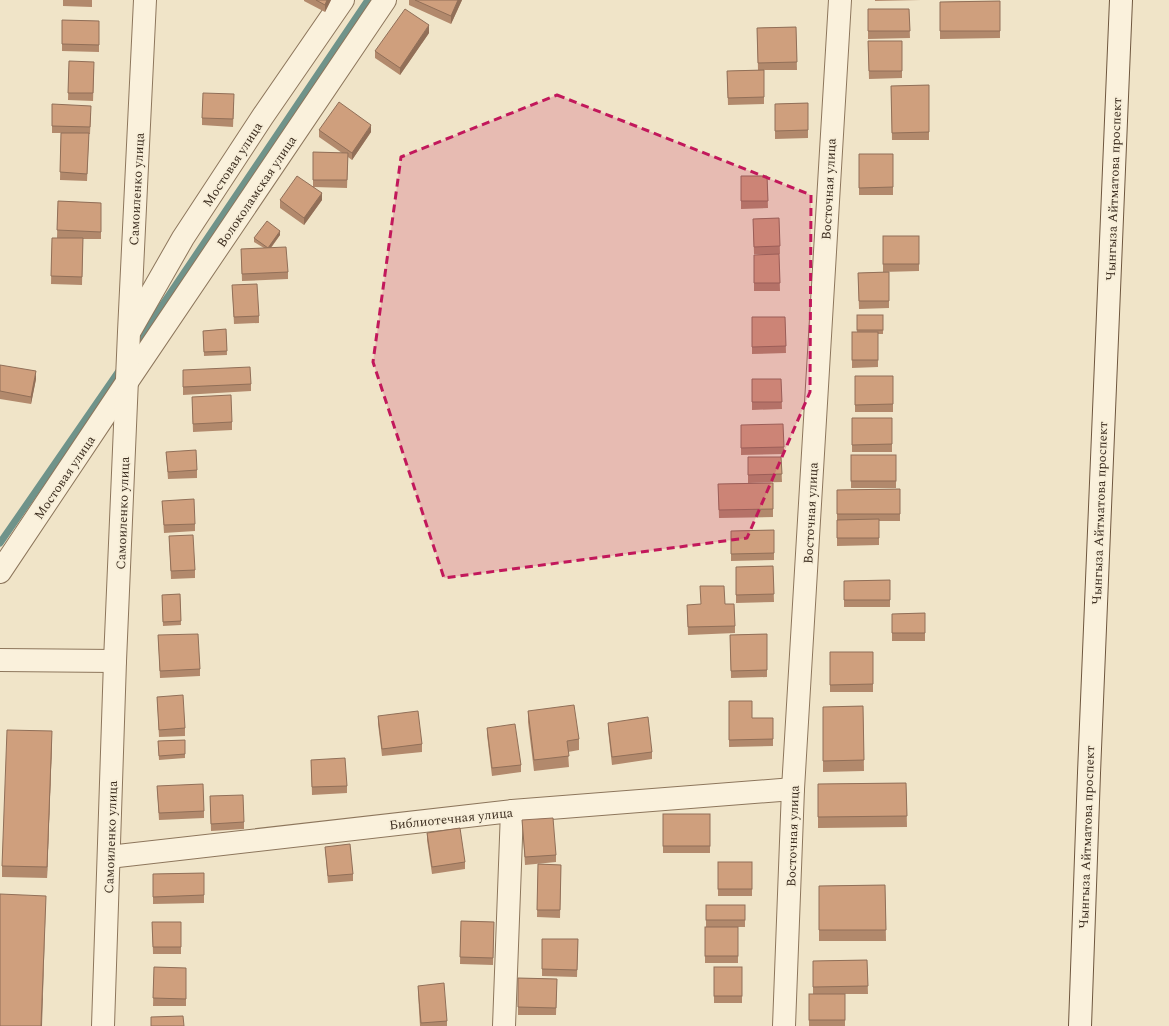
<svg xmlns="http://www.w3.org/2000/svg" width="1169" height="1026" font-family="Spectral,serif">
<rect width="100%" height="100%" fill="#f0e4c8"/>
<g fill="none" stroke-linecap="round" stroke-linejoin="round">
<g stroke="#6f938a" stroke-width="7">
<path d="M140,338l228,-338"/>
<path d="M0,543l121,-175"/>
</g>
<g stroke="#8d765c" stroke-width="24">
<g id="street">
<path d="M131,329l52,-91 80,-122 80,-116"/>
<path d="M0,572l127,-190 258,-382"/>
<path d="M0,660l115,1"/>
<path d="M109,857l403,-46 281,-22"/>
<path d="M103,1026l12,-365 14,-329 16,-332"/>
<path d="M504,1026l8,-215"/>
<path d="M784,1026l9,-237 47,-789"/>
</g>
</g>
<g stroke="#6f573f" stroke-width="24">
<path id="secondary" d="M1080,1026l9,-253 32,-773"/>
</g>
<use href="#street" stroke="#faf1dc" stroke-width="22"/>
<use href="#secondary" stroke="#faf1dc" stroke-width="22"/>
</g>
<g fill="#b2896c">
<path d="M63,0h29v7l-29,-1z"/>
<path d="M304,0h27l-6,12 -21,-11z"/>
<path d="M409,0h53l-11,24 -42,-19z"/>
<path d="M875,0h46l-46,1z"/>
<path d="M1000,1v37l-60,1v-37z"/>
<path d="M868,9h41l1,29 -42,1z"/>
<path d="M62,20l37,1v31l-37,-1z"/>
<path d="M796,27l1,43h-33v34l-36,1 -1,-34 31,-1 -1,-42z"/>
<path d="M429,33l-29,42 -25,-17v-7z"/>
<path d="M868,41h34v37l-33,1z"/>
<path d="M69,61l25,8 -1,32 -25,-1z"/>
<path d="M929,85v55h-37l-1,-54z"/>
<path d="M234,102l-1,25 -31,-2v-7z"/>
<path d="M808,103v35l-33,1v-35z"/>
<path d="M52,104l39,9 -1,21h-1l-2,47 -27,-1 1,-47h-9z"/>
<path d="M319,130l52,2 -19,28 -4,-3 -1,31 -33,-1 8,13 -18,25 -24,-17v-8l33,-13v-35l29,1 -23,-16z"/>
<rect x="859" y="154" width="34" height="41"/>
<path d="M741,176h26l1,32 -27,1z"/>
<path d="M58,201l43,2v36h-18l-1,46 -31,-1 1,-46h5z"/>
<path d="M779,218l1,36h-26l-1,-35z"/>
<path d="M280,235l-9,13 17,24v7l-46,2 -1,-32 23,-1 -10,-6v-4z"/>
<path d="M883,236h36v35l-36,1z"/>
<path d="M779,254l1,37h-26v-36z"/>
<path d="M889,272v36l-30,1 -1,-36z"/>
<path d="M232,285l27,31v7l-25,1z"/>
<path d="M857,315h26v19h-5v33l-26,1v-36h5z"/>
<path d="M752,317h33l1,36 -34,1z"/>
<path d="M226,329l1,26 -23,1 -1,-25z"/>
<path d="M0,365l36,14 -5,25 -31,-5z"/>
<path d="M183,370l68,14v7l-68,4z"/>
<rect x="855" y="376" width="38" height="36"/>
<path d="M752,379h29l1,30 -30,1z"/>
<path d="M192,397l40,25v8l-39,2z"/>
<rect x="852" y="418" width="40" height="34"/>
<path d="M741,425l43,22v7l-43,1z"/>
<path d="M166,452l31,18v8l-29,1z"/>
<rect x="851" y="455" width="45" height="33"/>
<path d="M748,457h33l1,25 -34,1z"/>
<path d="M773,483v34l-54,1 -1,-34z"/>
<path d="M900,489v32h-21v24l-42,1v-56z"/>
<path d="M162,501l33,23v7l-31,2z"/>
<path d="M774,530v30l-43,1v-30z"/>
<path d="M169,536l26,34v8l-24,1z"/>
<path d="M773,566l1,36 -38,1v-36z"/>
<path d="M890,580v27h-46v-26z"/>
<path d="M180,594l1,31 -18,1 -1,-31z"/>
<path d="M687,605l48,21v7l-47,2z"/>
<path d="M925,613v28h-33v-27z"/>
<path d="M767,634v43l-36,1 -1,-43z"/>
<path d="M158,635l42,34v7l-40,2z"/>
<rect x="830" y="652" width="43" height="40"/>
<path d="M157,697l28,31v8l-26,1z"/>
<path d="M729,701l23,17h21v28l-44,1z"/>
<path d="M863,706l1,65 -41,1v-65z"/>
<path d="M528,711l51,28v11l-11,2 1,15 -35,4 -6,-49z"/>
<path d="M378,716l44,28v8l-40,4 -4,-32z"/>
<path d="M608,723l44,29v7l-40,6 -4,-35z"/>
<path d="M487,728l34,37v7l-29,4 -5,-41z"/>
<path d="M185,740v18l-26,2 -1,-19z"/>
<path d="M52,742l-5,136 -45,-1v-11z"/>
<path d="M311,760l36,26v7l-35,2z"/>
<path d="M906,783l1,44 -89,1v-44z"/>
<path d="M157,786l47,25v7l-45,2z"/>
<path d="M210,796l34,26v7l-33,2z"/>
<rect x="663" y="814" width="47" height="39"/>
<path d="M522,820l34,35v7l-31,3z"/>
<path d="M427,833l38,29v7l-33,5 -5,-34z"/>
<path d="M325,847l28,27v7l-25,2z"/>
<rect x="718" y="862" width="34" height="34"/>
<path d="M538,864l23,1 -1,53 -23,-1z"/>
<path d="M204,873v30l-51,1v-30z"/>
<path d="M885,885l1,56h-67v-55z"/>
<path d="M706,905h39v22h-7v36h-33v-36h1z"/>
<path d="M461,921l33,1 -1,43 -33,-1z"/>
<path d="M152,922h29v32h-28z"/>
<path d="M542,939h36l-1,38 -35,-1z"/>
<path d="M867,960l1,34h-23v32h-36v-32h4v-33z"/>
<path d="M154,967l32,1v38h-33z"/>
<rect x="714" y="967" width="28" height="36"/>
<path d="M518,978l39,1 -1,36h-38z"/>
<path d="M418,986l29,35v5h-27l-2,-33z"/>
</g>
<g fill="#916f58">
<path d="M327,0h4l-6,12v-7z"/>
<path d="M458,0h4l-11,24v-8z"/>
<path d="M429,25v8l-29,42v-7z"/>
<path d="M371,125v7l-19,28v-7z"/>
<path d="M322,193v7l-18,25v-7z"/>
<path d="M280,231v4l-12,16v-3z"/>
<path d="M36,371v8l-5,25v-7z"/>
<path d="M52,731v11l-5,136v-11z"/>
<path d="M46,896l-4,130h-1z"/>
</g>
<g fill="#cf9f7d" stroke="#916f58">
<path d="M316,0h11l-2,5z"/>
<path d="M415,0h43l-7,16z"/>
<path d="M1000,1v30h-60v-29z"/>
<path d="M405,9l24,16 -29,43 -25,-17z"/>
<path d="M868,9h41l1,22h-42z"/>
<path d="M62,20l37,1v24l-37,-1z"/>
<path d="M796,27l1,35 -39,1 -1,-35z"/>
<path d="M868,41h34v30h-33z"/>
<path d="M69,61l25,1 -1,31h-25z"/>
<path d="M764,70v27l-36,1 -1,-27z"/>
<path d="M929,85v47l-37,1 -1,-47z"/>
<path d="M203,93l31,1 -1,25 -31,-1z"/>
<path d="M339,102l32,23 -19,28 -33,-23z"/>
<path d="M808,103v27l-33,1v-27z"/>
<path d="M52,104l39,2 -1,21 -38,-1z"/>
<path d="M61,133h28l-2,41 -27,-2z"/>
<path d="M313,152l35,1 -1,27h-34z"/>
<path d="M859,154h34v33l-34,1z"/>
<path d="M297,176l25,17 -18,25 -24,-18z"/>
<path d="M741,176h26l1,25h-27z"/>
<path d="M58,201l43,2v29l-44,-2z"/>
<path d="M779,218l1,28 -26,1 -1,-28z"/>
<path d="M267,221l13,10 -12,17 -14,-10z"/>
<rect x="883" y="236" width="36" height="28"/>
<path d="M52,238h31l-1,39 -31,-1z"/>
<path d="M286,247l2,25 -46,2 -1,-25z"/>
<path d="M779,254l1,29h-26v-28z"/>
<path d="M889,272v29h-30l-1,-28z"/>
<path d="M257,284l2,32 -25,1 -2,-32z"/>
<rect x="857" y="315" width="26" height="15"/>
<path d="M752,317h33l1,29 -34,1z"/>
<path d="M226,329l1,22 -23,1 -1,-21z"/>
<rect x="852" y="332" width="26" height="28"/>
<path d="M0,365l36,6 -5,26 -31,-6z"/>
<path d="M250,367l1,17 -68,3v-17z"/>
<path d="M855,376h38v28l-38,1z"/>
<path d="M752,379h29l1,23h-30z"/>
<path d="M231,395l1,27 -39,2 -1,-27z"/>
<path d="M852,418h40v26l-40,1z"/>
<path d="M783,424l1,23 -43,1v-23z"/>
<path d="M196,450l1,20 -29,2 -2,-20z"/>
<rect x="851" y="455" width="45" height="26"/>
<path d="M748,457h33l1,17 -34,1z"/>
<path d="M773,483v26l-54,1 -1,-26z"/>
<path d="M900,489v25h-63v-24z"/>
<path d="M194,499l1,25 -31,1 -2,-24z"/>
<path d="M879,519v19h-42v-18z"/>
<path d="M774,530v23l-43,1v-23z"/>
<path d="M193,535l2,35 -24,1 -2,-35z"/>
<path d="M773,566l1,28 -38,1v-28z"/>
<path d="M890,580v20h-46v-19z"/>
<path d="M700,586h24l1,18h9l1,22 -47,1 -1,-22 14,-1z"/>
<path d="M180,594l1,27 -18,1 -1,-27z"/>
<path d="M925,613v20h-33v-19z"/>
<path d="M198,634l2,35 -40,2 -2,-36z"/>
<path d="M767,634v36l-36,1 -1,-36z"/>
<path d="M830,652h43v32l-43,1z"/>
<path d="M183,695l2,33 -26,2 -2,-33z"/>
<path d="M729,701h23v17h21v21l-44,1z"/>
<path d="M574,705l5,34 -12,2 2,15 -35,4 -6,-49z"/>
<path d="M863,706l1,54 -41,1v-54z"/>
<path d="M418,711l4,33 -40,5 -4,-33z"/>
<path d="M648,717l4,35 -40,5 -4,-34z"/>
<path d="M515,724l6,41 -29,3 -5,-40z"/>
<path d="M7,730l45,1 -5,136 -45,-1z"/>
<path d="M185,740v14l-26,2 -1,-15z"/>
<path d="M345,758l2,28 -35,1 -1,-27z"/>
<path d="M906,783l1,33 -89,1v-33z"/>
<path d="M203,784l1,27 -45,2 -2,-27z"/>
<path d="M243,795l1,27 -33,2 -1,-28z"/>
<rect x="663" y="814" width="47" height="32"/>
<path d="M553,818l3,37 -31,2 -3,-37z"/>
<path d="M460,828l5,34 -33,5 -5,-34z"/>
<path d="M350,844l3,30 -25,2 -3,-29z"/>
<rect x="718" y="862" width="34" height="27"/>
<path d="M538,864l23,1 -1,45h-23z"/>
<path d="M204,873v22l-51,2v-23z"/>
<path d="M885,885l1,45h-67v-44z"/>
<path d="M0,894l46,2 -5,130h-41z"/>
<rect x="706" y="905" width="39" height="15"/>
<path d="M461,921l33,1 -1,36 -33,-1z"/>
<path d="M152,922h29v25h-28z"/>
<rect x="705" y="927" width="33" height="29"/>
<path d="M542,939h36l-1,31 -35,-1z"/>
<path d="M867,960l1,26 -55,1v-26z"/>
<path d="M154,967l32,1v31l-33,-1z"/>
<rect x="714" y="967" width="28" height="29"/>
<path d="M518,978l39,1 -1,29 -38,-1z"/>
<path d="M444,983l3,38 -26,2 -3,-37z"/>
<rect x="809" y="994" width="36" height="26"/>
<path d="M183,1016l1,10h-33v-9z"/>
</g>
<path fill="#c2185b" fill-opacity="0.2" stroke="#c2185b" stroke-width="3" stroke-dasharray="8 5" stroke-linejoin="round" d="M557,95l254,100 -1,197 -63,146 -303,40 -71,-216 28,-205z"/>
<g text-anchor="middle" stroke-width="3.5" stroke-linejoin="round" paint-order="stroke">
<g font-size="13" fill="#3d2e20" stroke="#f7eed8">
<text transform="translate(232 164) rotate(-57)" y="5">Мостовая улица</text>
<text transform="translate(136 189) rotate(-87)" y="5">Самоиленко улица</text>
<text transform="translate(828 189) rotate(-87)" y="5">Восточная улица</text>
<text transform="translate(1113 189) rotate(-88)" y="5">Чынгыза Айтматова проспект</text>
<text transform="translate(256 191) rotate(-56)" y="5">Волоколамская улица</text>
<text transform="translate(64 477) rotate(-56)" y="5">Мостовая улица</text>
<text transform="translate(122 513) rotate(-88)" y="5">Самоиленко улица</text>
<text transform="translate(810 513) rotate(-87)" y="5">Восточная улица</text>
<text transform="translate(1099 513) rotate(-88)" y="5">Чынгыза Айтматова проспект</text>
<text transform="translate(451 818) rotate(-6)" y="5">Библиотечная улица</text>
<text transform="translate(792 836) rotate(-88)" y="5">Восточная улица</text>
<text transform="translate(110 837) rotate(-88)" y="5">Самоиленко улица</text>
<text transform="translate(1086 837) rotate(-88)" y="5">Чынгыза Айтматова проспект</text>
</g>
</g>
</svg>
